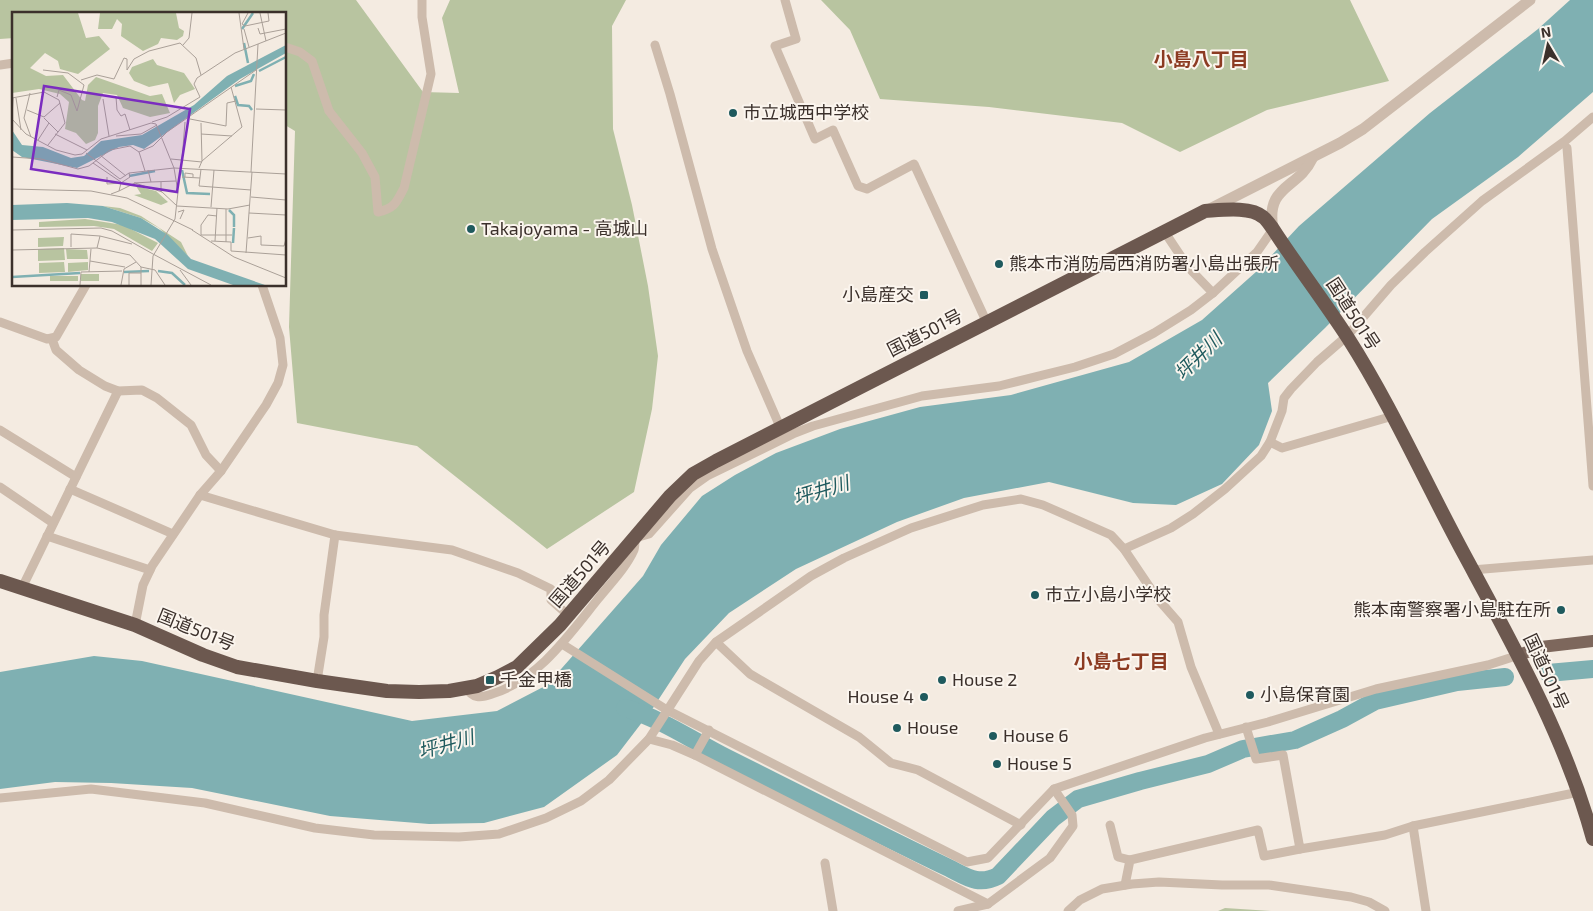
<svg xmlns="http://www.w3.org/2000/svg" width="1593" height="911" font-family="'Exo 2','Noto Sans JP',sans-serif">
<rect width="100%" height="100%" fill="#f4ebe1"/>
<g fill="#b8c4a0">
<path d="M0,0h356l67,92 36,1 -17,-75 8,-18h176l-14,26 1,103 19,76 16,81 10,70 -6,53 -18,83 -87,57 -130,-103 -120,-23 -8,-96 6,-196 -10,-6v-111h-271v24l-14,1z"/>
<path d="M821,0h529l39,81 -122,29 -87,42 -58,-29 -133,-16 -109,-8 -30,-69z"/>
<path d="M1225,908l46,3h-53z"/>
</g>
<path fill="#7fb0b2" d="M1570,0h23v92l-75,65 -86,62 -107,109 -57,55 4,28 -13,34 -37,39 -46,21 -43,-2 -84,-21 -85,16 -67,24 -101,47 -67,44 -44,46 -32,49 -36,47 -73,52 -60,16 -55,1 -99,-8 -138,-28 -81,-5 -56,-1 -55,7v-117l94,-16 48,5 270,60 85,-10 50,-26 96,-109 18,-31 41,-49 33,-21 41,-22 64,-24 80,-22 91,-12 118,-33 73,-42 55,-49 42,-45 131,-113 108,-84z"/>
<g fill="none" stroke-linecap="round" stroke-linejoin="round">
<g stroke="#7fb0b2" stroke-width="18">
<path d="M1548,673l45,-4"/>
<path d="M625,708c37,11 68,33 102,50 74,37 147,74 222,110 18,9 29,18 49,8l55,-58 25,-19 62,-18 68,-17 35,-15 52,-9 47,-21 33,-18 82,-19 48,-5"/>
</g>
<g stroke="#cdbbac" stroke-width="9">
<path d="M785,0l11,39 -21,7 40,93 18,-9 25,56 9,3 47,-25 73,159"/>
<path d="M655,45l15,49 42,155 35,102 34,78"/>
<path d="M285,47l15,5 12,9 17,50 33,42 13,24 3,35c17,-4 18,-9 26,-24l27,-114 -9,-57v-17"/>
<path d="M0,65l14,-2"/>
<path d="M1567,148l26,338"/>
<path d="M1164,231l24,36 25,26"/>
<path d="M0,322l47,17 9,-2 30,-52"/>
<path d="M52,339l4,11 23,20 26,16 13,5 24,-1 15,8 34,27 15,30 15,16"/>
<path d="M0,430l76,47"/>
<path d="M1270,442l12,6 111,-32"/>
<path d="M0,487l53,36"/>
<path d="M70,489l103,45"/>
<path d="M200,495l135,40 117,15 66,23 33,16v11l17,15"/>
<path d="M47,536l103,34"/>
<path d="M1124,549l47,-21 22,-14 32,-25 36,-33 9,-14 12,-31 2,-13 7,-9 26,-27 30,-26 44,-51 34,-33 57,-51 83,-60 28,-24"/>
<path d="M1472,570l121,-10"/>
<path d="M22,588l96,-197"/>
<path d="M135,625l8,-40 9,-19 48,-71 21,-24 45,-66 12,-22 5,-18 -3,-27 -18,-53"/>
<path d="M716,642l34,32 109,63 32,26 27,7 103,55"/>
<path d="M562,644l105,66 300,152 21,-4 66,-69 151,-51 63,-16 108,-33 112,-24 31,-10"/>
<path d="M317,681l7,-44v-22l11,-80"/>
<path d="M466,687c6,12 15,11 26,7 46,-14 77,-59 106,-95 12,-15 28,-31 36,-49 1,-4 1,-8 1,-12l14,-4 41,-46 17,-12 88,-43 18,-7 109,-30 77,-10 76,-19 39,-13 40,-21 37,-23 22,-17 44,-41 16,-23"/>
<path d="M1246,727l10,32 27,-4 17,94 85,-14 28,-9 166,-34"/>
<path d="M649,739l23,6 23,10 293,149"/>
<path d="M695,755l14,-25"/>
<path d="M0,798l91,-9 114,14 110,25 59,7 85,2 40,-3 47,-16 35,-17 28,-21 40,-41 50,-78 17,-19 95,-66 33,-18 67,-30 72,-23 38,-6 22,6 68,30 13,14 33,49 21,24 13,45 28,67"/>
<path d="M1110,825l8,32 12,3"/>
<path d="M1413,826l13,85"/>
<path d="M825,863l8,48"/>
<path d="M1125,885l5,-25 128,-30 6,26 36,-7"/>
<path d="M958,911l30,-7 62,-46 23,-32 -1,-11 -18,-26"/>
<path d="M1068,911l12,-11 22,-11 30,-5 27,-2 63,3h47l82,12 18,5 16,9"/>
</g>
<g stroke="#cdbbac" stroke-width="11">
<path d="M1208,210l132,-67 23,-14 167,-129"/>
<path d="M1273,229c-8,-44 25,-40 39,-70"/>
</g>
<path stroke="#7d675c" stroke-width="12" d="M1519,655l22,-8 52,-6"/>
<path stroke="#6c584f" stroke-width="14" d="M0,581l135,44 68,30 34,12 80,14 70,10 32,1 30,-1 28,-5 21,-9 19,-10 43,-42 110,-129 23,-22 23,-13 489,-250c16,-1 46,-5 58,6 4,3 7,8 10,12 24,37 51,72 75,109 44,69 77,144 116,216 49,91 102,185 129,285"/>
</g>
<g fill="#1f5a5e" stroke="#fbf5ee" stroke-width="2">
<circle cx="733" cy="113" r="5"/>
<circle cx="471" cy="229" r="5"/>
<circle cx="999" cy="264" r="5"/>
<rect x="919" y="290" width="10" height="10" rx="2.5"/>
<circle cx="1035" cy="595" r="5"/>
<circle cx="1561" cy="610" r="5"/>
<rect x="485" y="675" width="10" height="10" rx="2.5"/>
<circle cx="942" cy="680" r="5"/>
<circle cx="1250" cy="695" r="5"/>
<circle cx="924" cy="697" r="5"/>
<circle cx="897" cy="728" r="5"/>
<circle cx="993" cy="736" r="5"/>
<circle cx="997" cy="764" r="5"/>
</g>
<g text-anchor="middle" stroke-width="4" stroke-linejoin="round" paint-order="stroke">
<g font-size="18" fill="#3b302b" stroke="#fbf5ee" text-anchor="start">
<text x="743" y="119">市立城西中学校</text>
<text x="481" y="235">Takajoyama - 高城山</text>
<text x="1009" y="270">熊本市消防局西消防署小島出張所</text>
<text x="914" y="301" text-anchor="end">小島産交</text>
<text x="1045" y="601">市立小島小学校</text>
<text x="1551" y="616" text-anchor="end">熊本南警察署小島駐在所</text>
<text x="500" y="686">千金甲橋</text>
<text x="952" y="686">House 2</text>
<text x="1260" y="701">小島保育園</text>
<text x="914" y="703" text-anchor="end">House 4</text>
<text x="907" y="734">House</text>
<text x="1003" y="742">House 6</text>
<text x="1007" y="770">House 5</text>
</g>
<g font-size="18" fill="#3b302b" stroke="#fbf5ee">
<text transform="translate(1353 314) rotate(57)" y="6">国道501号</text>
<text transform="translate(925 333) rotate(-27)" y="6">国道501号</text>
<text transform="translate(580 574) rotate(-49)" y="6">国道501号</text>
<text transform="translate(196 630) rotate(22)" y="6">国道501号</text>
<text transform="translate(1546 672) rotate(65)" y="6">国道501号</text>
</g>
<g font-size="19" font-weight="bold" fill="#8c3b22" stroke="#fbf5ee">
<text x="1201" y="66">小島八丁目</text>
<text x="1121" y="668">小島七丁目</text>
</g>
<g font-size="19" font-style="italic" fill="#1f5a5e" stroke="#fbf5ee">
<text transform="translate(1198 356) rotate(-45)" y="7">坪井川</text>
<text transform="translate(821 490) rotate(-17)" y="7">坪井川</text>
<text transform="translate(446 744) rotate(-16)" y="7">坪井川</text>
</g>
</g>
<g transform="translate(12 12)">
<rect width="274" height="274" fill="#f4ebe1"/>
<path d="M0,1h66l8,25 13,-2 11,13 -32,25 -18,-5 -2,-8 -13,-8 -15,15 16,8 17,-1 19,25 3,1 3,-16 8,-8 54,19 12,-2 8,19 -20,4 -27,-9 -6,-13 -14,-2 -5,13v27l-3,7 -9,4 -10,-11 -11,-4 4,-27 -9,-8 -21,-5 -27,4zM88,1h76l3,15 5,3 -1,5 -6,4 -16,-2 -3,6 -15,7 -22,-15 1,-12 -5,-5 -5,10h-14zM141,47l4,6 27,8 11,16 -15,6 -6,8 -6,-20 -19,4 -15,-6 -5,-8 3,-6zM124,174l20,5 12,11 -7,3 -27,-10 7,-1zM91,194l17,2 21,8 40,26 7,14 -29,-28 -18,-10zM73,207l38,6 35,18 -6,8 -38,-22 -20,-3 -55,1v-5zM52,225l-1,9 -25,1v-9zM52,236l1,12 -27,1v-12zM54,237l21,1 1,9h-21zM52,250l1,10 -26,1v-10zM76,250v8l-20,2v-9zM69,262h18v7h-18zM38,264h28v5h-28z" fill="#b8c4a0"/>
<path d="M274,33v8l-46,26 -96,70 -11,-4 -14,2 -42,21 -55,-11 -10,-7v-20l10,15 21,2 28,11 13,-2 17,-15 41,-6 52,-30 33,-29zM55,191l36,3 38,12 27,17 23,24 74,26h-32l-45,-16 -33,-30 -43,-17 -24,-4 -76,2v-15z" fill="#7fb0b2"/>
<path fill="none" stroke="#7fb0b2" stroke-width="2.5" d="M230,17l11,-16M232,31l4,20M247,59l27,-14M223,74l16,-5 3,-7M223,84l3,9 11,1 3,4M170,158l5,23 23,1M117,164l26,-5M217,198l5,5v12M221,231l1,-15M146,259l14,2 13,12M112,260l25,-1M0,265l68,-4"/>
<path fill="none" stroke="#aaa098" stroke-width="1" d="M227,1l5,36M236,1l-6,11 3,2 24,-5 -1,-8M248,1l6,28M246,16l2,6 26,-5M232,17l5,18M171,33l6,-7 3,-25M31,58l25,3 16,12 -7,26 -6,-16 -12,-5 -2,7M69,68l16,-5 17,4 10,-21 3,1v11l7,-11 15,-8 31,-8 16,15 5,17M18,81l-6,25 7,19M104,85l1,13 4,6 4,-2 5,16M0,86l32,-6 15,8 6,23 -17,22M4,86l5,32M91,87l6,37M244,97l30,1M15,98l17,7 16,-14M32,106l14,14M0,107l1,-21M0,107l14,15 30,16 19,5 7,-1 19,-15 50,-16 5,1 18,44 4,24 -3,27 -22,37 -2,29M178,107l36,7 1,-23 9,-2M140,110l15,-5 33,-20 -6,-13 3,-6 38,-25 23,-9M43,122l32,16M189,122l31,2M104,124l25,-2 16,-9M26,128l11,-17M127,140l14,-6 14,-14 89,-62M74,141l34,26 9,-6 45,-5M88,143l26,21M0,145l29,2 37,10 11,-3 21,-16 20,-4 9,6 6,19M159,147l31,3M170,148l3,-38M190,149l40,-34 -11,-40M81,151l28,19M162,156l112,6M187,156l3,-7 -1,-38M189,157l-2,17 52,4M136,158l3,12 25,-1M239,160l7,-128 28,-11M95,165v7l14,-1 9,-6 -1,-4M170,165l18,1M173,165v-4l8,1v3M149,170v9l16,15 51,3 22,-4M122,171l17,-1M0,177l79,2 36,7 66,32M107,179l16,-8 27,9M99,182l8,-3 2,-8M239,185l35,3M199,195l3,-37M166,200l6,-2 -4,9M237,201l37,2M0,218l89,-2 11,3 41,23M180,218l42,27 52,21M189,223h31M189,223v-10l7,-10 9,1M236,226l13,-2v9l23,1 2,-7M199,229l20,1v9l55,4M203,229l2,-33M214,230v-33M59,235v-13l29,2M85,236l3,-12 32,8M0,238l85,-2 33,7 11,12 14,3 10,15M234,241l6,-81M141,242l58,31M78,249l35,6M168,258l11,15M77,260l2,-23M68,273l1,-13 41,-1M109,273l3,-16 12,-7M117,273v-12h12M129,273v-18"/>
<path fill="#7b2cbf" fill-opacity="0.15" stroke="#7b2cbf" stroke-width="2.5" d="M32,74l146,23 -13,83 -146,-23z"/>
<rect width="274" height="274" fill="none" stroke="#3b302b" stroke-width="2.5"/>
</g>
<g transform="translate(1548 45) rotate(351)" stroke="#fbf5ee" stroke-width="4" paint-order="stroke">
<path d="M0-4L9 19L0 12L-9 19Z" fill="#3b302b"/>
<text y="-8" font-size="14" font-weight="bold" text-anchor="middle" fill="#3b302b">N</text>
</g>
</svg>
